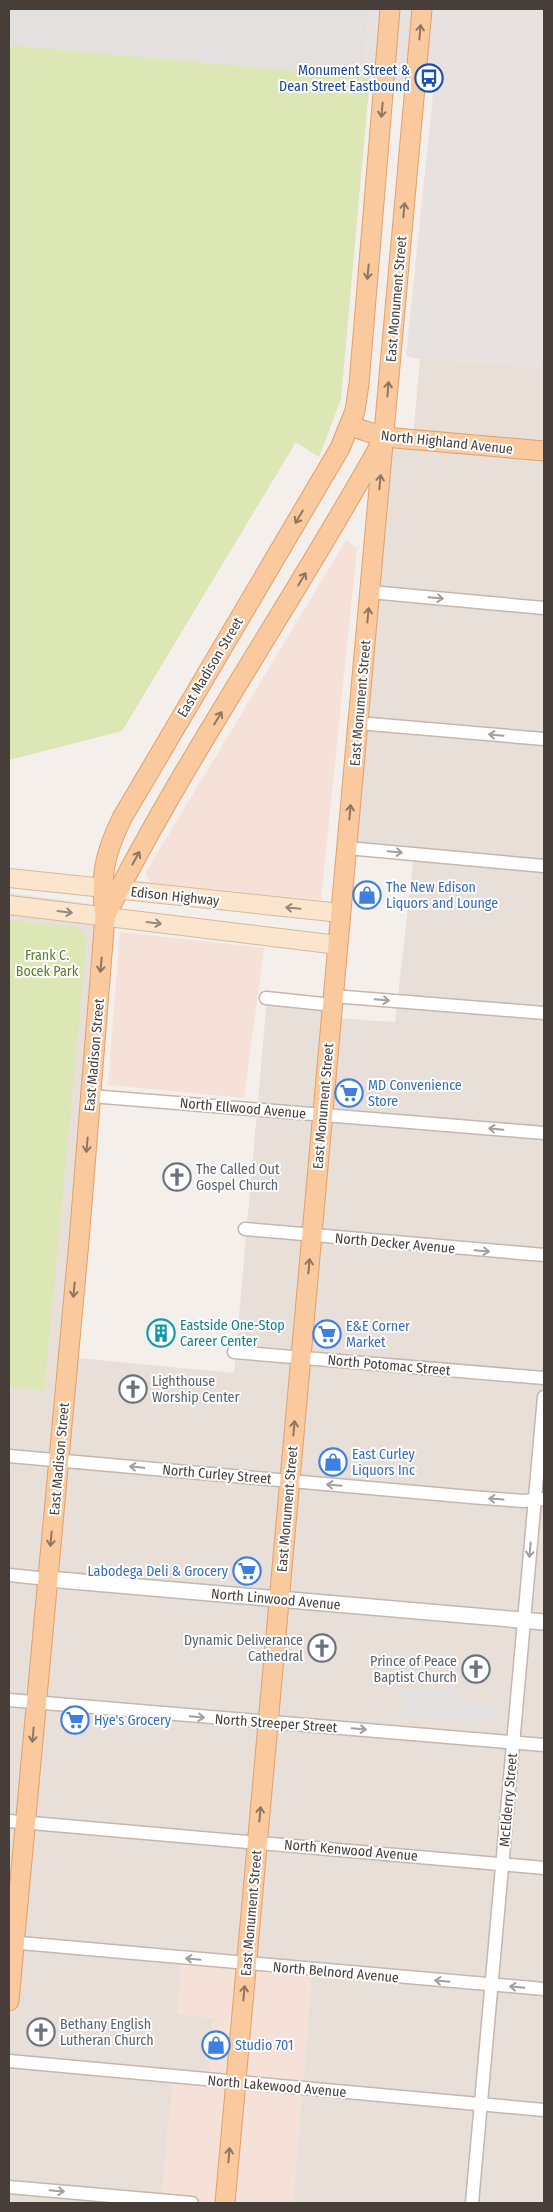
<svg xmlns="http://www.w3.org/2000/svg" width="553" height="2212" font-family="'Fira Sans Condensed',sans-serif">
<rect width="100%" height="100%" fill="#f4efea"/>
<path fill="#e8dfd9" d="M420,359l124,8v1836h-251l19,-233 -135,43 36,5 -5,63 -47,122h-152v-1310l96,13 -38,451 167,16 33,-375 67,8v12l61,4 19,-168 -66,-7 39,-411 26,2z"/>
<g fill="#f5e1d7">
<path d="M346,540l11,8 -36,352 -172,-17 -3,-11z"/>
<path d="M120,932l144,16 -20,150 -136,-13z"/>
<path d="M182,1958l130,11 -19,234h-132l12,-127 35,5 5,-63 -36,-4z"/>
</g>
<path fill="#e7e1df" d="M9,9h535v358l-124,-8 -14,-3 28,-271 -64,-8 -361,-32z"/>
<g fill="#dde6b5">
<path d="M9,45l361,32 -29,322 -22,58 -23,-15 -174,289 -113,29z"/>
<path d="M9,920l67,7 11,11 -43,453 -35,-4z"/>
</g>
<g fill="#e3e0df">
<path d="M9,9h360l-7,68 -353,-32z"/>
<path d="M404,1687l54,2 -1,6 5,1 6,7 27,2 -1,14h-8l-1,6 -84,-7z"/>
</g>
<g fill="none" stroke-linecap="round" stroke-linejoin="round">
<g stroke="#c3b7b0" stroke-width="15">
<g id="minor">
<path d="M370,592l174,16"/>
<path d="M358,723l186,16"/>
<path d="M347,848l197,18"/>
<path d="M333,996l211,17"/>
<path d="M266,998l67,7"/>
<path d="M91,1096l453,37"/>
<path d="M245,1229l299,26"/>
<path d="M234,1352l310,26"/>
<path d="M9,1456l462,41 52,4 21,-2"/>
<path d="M9,1575l39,4"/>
<path d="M9,1700l535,45"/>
<path d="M9,1821l535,47"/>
<path d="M9,1942l535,47"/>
<path d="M9,2061l535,49"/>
<path d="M9,2187l183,16"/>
<path d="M472,2203l72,-806"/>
</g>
</g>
<g stroke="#c3b7b0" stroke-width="18">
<path id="tertiary" d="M48,1579l496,43"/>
</g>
<g stroke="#d5b99f" stroke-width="20">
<g id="secondary">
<path d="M9,878l332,35"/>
<path d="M9,905l329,40"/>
</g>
</g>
<g stroke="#dfa16e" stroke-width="21">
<g id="primary">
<path d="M350,426l34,11 160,14"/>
<path d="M105,917c82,-163 187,-313 275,-472"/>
<path d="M9,2001l70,-760 26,-324c-5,-41 -1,-62 17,-99l218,-370 15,-37 4,-27 31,-375"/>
<path d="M225,2203l197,-2194"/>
</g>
</g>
<use href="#minor" stroke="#fff" stroke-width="12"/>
<use href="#tertiary" stroke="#fff" stroke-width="15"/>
<use href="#secondary" stroke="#fce5cd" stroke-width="18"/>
<use href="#primary" stroke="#fac99e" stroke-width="19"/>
</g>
<defs><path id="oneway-shaft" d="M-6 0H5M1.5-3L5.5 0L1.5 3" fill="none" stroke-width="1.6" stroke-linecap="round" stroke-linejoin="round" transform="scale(1.25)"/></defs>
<g stroke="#8f7661">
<use href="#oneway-shaft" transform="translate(420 32) rotate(-85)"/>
<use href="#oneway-shaft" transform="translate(382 110) rotate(95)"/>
<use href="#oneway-shaft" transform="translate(404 210) rotate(-85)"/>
<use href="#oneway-shaft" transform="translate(368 272) rotate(95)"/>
<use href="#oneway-shaft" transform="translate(388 389) rotate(-85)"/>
<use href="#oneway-shaft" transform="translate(380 482) rotate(-85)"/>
<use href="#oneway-shaft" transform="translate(299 517) rotate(121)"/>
<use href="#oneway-shaft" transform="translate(302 579) rotate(-59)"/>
<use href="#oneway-shaft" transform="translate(368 615) rotate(-85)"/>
<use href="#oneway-shaft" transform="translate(218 718) rotate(-59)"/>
<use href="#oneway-shaft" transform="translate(350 812) rotate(-85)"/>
<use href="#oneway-shaft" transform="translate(136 858) rotate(-61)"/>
<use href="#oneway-shaft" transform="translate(101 965) rotate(95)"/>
<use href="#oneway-shaft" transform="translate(87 1145) rotate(95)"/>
<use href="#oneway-shaft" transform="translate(309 1266) rotate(-85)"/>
<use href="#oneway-shaft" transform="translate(74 1290) rotate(95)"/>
<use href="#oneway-shaft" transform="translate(294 1428) rotate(-85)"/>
<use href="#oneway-shaft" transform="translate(51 1539) rotate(95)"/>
<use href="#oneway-shaft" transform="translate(33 1735) rotate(95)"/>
<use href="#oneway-shaft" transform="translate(260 1814) rotate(-85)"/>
<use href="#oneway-shaft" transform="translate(244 1993) rotate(-85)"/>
<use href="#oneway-shaft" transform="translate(229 2155) rotate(-85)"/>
</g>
<g stroke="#a49e9c">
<use href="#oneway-shaft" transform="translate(436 598) rotate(5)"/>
<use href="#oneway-shaft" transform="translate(496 735) rotate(-175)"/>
<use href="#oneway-shaft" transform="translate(395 852) rotate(5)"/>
<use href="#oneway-shaft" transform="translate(382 1000) rotate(5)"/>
<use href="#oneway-shaft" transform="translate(496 1129) rotate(-175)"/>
<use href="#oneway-shaft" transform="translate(482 1251) rotate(5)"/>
<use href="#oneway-shaft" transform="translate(137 1467) rotate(-175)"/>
<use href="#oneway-shaft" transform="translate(334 1485) rotate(-175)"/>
<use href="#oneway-shaft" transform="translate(496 1499) rotate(-176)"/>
<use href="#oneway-shaft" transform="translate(530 1550) rotate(95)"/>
<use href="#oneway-shaft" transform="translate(197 1717) rotate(5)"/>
<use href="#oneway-shaft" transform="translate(359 1729) rotate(5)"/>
<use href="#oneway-shaft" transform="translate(193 1959) rotate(-175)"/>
<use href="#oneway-shaft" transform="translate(442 1981) rotate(-175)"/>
<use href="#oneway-shaft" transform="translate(517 1987) rotate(-175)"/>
<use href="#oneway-shaft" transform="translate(57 2191) rotate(5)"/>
</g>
<g stroke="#99897c">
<use href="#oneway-shaft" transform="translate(293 908) rotate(-174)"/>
<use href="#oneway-shaft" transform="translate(65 912) rotate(7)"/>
<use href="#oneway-shaft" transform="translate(154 923) rotate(7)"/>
</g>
<defs>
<g id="bus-ring" transform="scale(1.4375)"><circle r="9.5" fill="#fff" stroke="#1a4fb4" stroke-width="1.5"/><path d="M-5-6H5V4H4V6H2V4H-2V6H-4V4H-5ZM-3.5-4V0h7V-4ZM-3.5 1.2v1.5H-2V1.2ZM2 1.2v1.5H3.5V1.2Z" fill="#1a4fb4"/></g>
<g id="shop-ring" transform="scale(1.4375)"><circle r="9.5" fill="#fff" stroke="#3f7fe0" stroke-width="1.5"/><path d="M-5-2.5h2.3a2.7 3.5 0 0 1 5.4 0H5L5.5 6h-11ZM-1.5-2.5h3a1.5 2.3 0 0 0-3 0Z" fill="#3f7fe0"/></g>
<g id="supermarket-ring" transform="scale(1.4375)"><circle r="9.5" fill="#fff" stroke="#3f7fe0" stroke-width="1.5"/><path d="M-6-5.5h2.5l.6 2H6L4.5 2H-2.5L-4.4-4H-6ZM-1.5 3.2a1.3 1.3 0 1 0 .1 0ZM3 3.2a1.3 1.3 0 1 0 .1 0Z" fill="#3f7fe0"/></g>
<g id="church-ring" transform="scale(1.4375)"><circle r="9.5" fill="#fff" stroke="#6b7280" stroke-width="1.5"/><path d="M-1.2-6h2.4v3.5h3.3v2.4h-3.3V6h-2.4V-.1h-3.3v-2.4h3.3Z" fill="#6b7280"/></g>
<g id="building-ring" transform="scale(1.4375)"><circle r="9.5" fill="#fff" stroke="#0f9aa8" stroke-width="1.5"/><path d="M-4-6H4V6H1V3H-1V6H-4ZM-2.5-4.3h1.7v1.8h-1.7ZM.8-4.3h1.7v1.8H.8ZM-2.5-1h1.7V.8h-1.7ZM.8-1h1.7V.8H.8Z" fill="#0f9aa8"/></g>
</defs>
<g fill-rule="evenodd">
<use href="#bus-ring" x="429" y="78"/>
<use href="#shop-ring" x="367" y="895"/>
<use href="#supermarket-ring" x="349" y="1093"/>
<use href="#church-ring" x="177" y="1177"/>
<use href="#building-ring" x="161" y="1333"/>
<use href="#supermarket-ring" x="327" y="1334"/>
<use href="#church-ring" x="133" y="1389"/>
<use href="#shop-ring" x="333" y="1462"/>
<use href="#supermarket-ring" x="247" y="1571"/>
<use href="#church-ring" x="322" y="1648"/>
<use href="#church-ring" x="476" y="1669"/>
<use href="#supermarket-ring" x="75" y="1720"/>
<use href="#church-ring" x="41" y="2032"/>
<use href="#shop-ring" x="216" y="2045"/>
</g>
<g text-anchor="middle" stroke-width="4" stroke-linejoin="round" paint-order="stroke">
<g font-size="14" fill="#164399" stroke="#fff" text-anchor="end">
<text x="410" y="75">Monument Street &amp;<tspan x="410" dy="16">Dean Street Eastbound</tspan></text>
</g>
<g font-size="14" fill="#483e39" stroke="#fff">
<text transform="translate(396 299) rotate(-85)" y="5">East Monument Street</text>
<text transform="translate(447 442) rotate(6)" y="5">North Highland Avenue</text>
<text transform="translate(210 667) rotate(-59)" y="5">East Madison Street</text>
<text transform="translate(360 703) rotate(-85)" y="5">East Monument Street</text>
<text transform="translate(175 896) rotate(6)" y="5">Edison Highway</text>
<text transform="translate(94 1055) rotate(-85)" y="5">East Madison Street</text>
<text transform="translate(323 1106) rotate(-85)" y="5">East Monument Street</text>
<text transform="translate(243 1108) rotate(5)" y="5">North Ellwood Avenue</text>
<text transform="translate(395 1243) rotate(5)" y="5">North Decker Avenue</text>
<text transform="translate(389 1365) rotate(5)" y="5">North Potomac Street</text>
<text transform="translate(59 1459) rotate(-85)" y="5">East Madison Street</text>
<text transform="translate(217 1474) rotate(5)" y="5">North Curley Street</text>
<text transform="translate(287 1509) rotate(-85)" y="5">East Monument Street</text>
<text transform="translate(276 1599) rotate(5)" y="5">North Linwood Avenue</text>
<text transform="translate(276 1723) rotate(4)" y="5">North Streeper Street</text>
<text transform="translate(508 1800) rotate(-85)" y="5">McElderry Street</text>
<text transform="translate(351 1850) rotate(5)" y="5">North Kenwood Avenue</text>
<text transform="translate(251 1913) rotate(-85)" y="5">East Monument Street</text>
<text transform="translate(336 1972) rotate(5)" y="5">North Belnord Avenue</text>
<text transform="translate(277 2086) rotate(5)" y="5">North Lakewood Avenue</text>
</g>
<g font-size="14" fill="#366cbe" stroke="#fff" text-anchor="start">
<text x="386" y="892">The New Edison<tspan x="386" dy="16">Liquors and Lounge</tspan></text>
<text x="368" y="1090">MD Convenience<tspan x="368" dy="16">Store</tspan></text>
<text x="346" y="1331">E&amp;E Corner<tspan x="346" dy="16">Market</tspan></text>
<text x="352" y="1459">East Curley<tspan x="352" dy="16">Liquors Inc</tspan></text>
<text x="228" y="1576" text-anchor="end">Labodega Deli &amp; Grocery</text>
<text x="94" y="1725">Hye's Grocery</text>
<text x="235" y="2050">Studio 701</text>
</g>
<g font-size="14" fill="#5d782e" stroke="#fff">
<text x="47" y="960">Frank C.<tspan x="47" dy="16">Bocek Park</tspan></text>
</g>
<g font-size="14" fill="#5b616d" stroke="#fff" text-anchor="start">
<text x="196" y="1174">The Called Out<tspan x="196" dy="16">Gospel Church</tspan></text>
<text x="152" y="1386">Lighthouse<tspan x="152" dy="16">Worship Center</tspan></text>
<text x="303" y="1645" text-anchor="end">Dynamic Deliverance<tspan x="303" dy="16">Cathedral</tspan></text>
<text x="457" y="1666" text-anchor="end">Prince of Peace<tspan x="457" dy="16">Baptist Church</tspan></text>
<text x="60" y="2029">Bethany English<tspan x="60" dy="16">Lutheran Church</tspan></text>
</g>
<g font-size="14" fill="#0d838f" stroke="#fff" text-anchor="start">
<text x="180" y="1330">Eastside One-Stop<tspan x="180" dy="16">Career Center</tspan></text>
</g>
</g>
<rect width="553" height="2212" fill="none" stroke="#483e39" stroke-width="20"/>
</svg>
